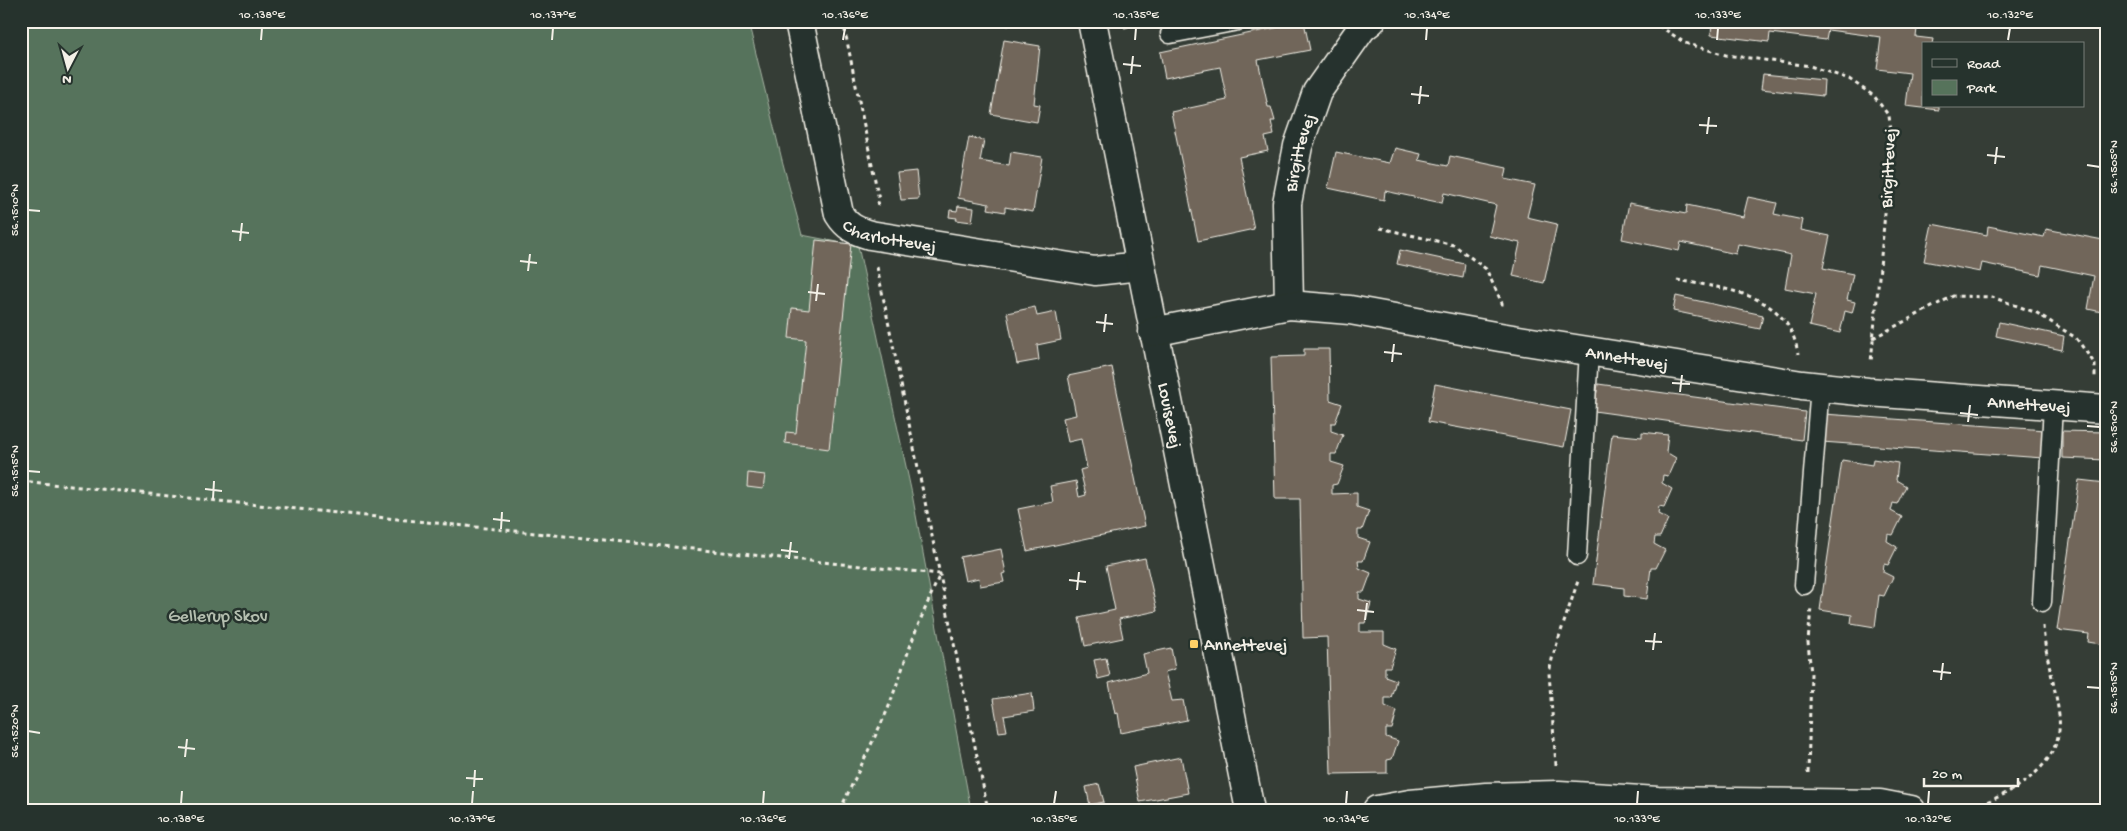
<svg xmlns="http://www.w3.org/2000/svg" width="2127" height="831" font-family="'Gochi Hand',sans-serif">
<rect width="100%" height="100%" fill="#353d36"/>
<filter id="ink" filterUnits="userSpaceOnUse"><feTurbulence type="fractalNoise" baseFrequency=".02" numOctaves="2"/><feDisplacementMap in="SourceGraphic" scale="10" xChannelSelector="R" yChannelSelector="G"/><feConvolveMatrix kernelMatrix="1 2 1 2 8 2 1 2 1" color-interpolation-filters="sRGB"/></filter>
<g filter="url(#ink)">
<path fill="#56735b" stroke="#a5b2a2" d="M21,21h727l34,139 20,75 56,11 54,248 59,316h-950z"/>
<g fill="#71665a" stroke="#f4f1e8">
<path d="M887,21h38l-1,6z"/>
<path d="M976,21h33v5z"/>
<path d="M1712,21h214v2l-8,-2 -2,16 17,2 -1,5h-9v62h16v4l-33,-4 4,-33 -33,-4 4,-32 -53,-7 -2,10 -56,-7 -1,9 -58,-7z"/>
<path d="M1304,22l6,28 -52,10 10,47h3l4,14h-4l3,14 -9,2 3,14 -29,6 15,72 -56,12 -27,-129 56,-12 -7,-33 -55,11 -5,-26z"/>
<path d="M1004,40l36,6 -6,58 6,1 -3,17 -46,-8z"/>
<path d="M1763,74l61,6 -1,16 -62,-7z"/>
<path d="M2106,93v28l-6,-1z"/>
<path d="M969,137l15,3 -4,21 29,5 2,-14 31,5 -9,55 -28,-5v5l-17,-3 1,-5 -31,-6z"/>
<path d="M1395,148l26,6 -2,6 29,6 2,-10 57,12 -2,11 30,6 -8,32 30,7 -13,59 -31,-7 7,-33 -31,-7 7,-31 -52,-12 -2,10 -57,-12 -1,9 -56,-12 8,-36 54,11z"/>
<path d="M916,171l3,28 -18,1 -4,-27z"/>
<path d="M1748,197l29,6 -3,11 29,6 -2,10 29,6 -7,32 30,6 -6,26 8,2 -3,11 -7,-2 -5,22 -31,-7 7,-32 -31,-6 6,-33 -53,-11 -2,10 -55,-12 -2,9 -57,-12 7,-36 57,11 1,-9 56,12z"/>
<path d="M958,206l16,2 -2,14 -16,-2 1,-2 -8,-1 1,-7 7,1z"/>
<path d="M1932,224l55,11 1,-9 56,11 2,-8 57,11v2l3,1v70l-18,-4 6,-33 -52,-11 -2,10 -58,-12 -2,9 -56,-11z"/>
<path d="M816,240l35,4 -22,205 -44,-6 1,-11 10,1 10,-93 -17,-2 3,-30 17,2z"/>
<path d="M1400,250l65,14 -2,14 -66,-14z"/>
<path d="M1676,296l87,19 -3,14 -87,-18z"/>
<path d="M1035,307l2,9 19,-4 5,28 -24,5 2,15 -22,4 -10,-51z"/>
<path d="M1999,322l65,14 -2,14 -66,-14z"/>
<path d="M1304,349h25l1,51 12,4 -7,19h-4v8l12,4 -7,19h-5v8l13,4 -7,18 -5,1v9l25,-1v14l12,4 -7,19h-4v8l12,4 -7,19h-5l1,7 12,5 -7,19h-5v7l12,4 -6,20h-5v9h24v12l12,5 -6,18h-5v9l11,4 -5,18h-6v8l12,5 -5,18h-6v8l12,4 -6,18 -5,1v13l-56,1 -4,-137 -24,1 -3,-139h-25l-4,-142 33,-1z"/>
<path d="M1112,367l33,159 -118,25 -9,-42 35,-7 -3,-16 26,-5 3,16 7,-2 -6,-25 7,-2 -6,-29 -13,3 -5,-24 13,-3 -8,-39z"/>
<path d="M1435,384l136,26 -7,37 -136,-25z"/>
<path d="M1598,384l207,28 -3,28 -208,-29z"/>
<path d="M1824,414l221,16 -2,28 -221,-16z"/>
<path d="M2062,431l44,1v28l-44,-2z"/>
<path d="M1642,432l26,3 -2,17 10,6 -8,18 -5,-1 -1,8 10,6 -8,18 -5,-1 -1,8 10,5 -8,18h-5l-1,7 11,6 -9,18h-5l-4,31 -23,-3v-8l-31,-4 19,-150 30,3z"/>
<path d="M1873,459l25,4 -2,17 10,6 -9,18 -4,-1 -2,8 11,6 -9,18 -5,-1 -1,7 10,6 -9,18 -4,-1 -1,8 10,5 -9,19 -5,-1 -4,32 -24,-4 1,-8 -32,-5 22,-150 30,5z"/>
<path d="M748,473l17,2 -2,14 -16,-2z"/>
<path d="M2079,480l27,3v162l-18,-3 1,-8 -32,-4z"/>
<path d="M1001,549l5,24 -4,1 2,8 -24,4 -1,-8 -14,3 -5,-24z"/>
<path d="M1145,558l12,53 -38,8 4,19 -38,8 -6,-28 36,-8 -9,-44z"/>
<path d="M1171,648l4,21 -10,3 7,29 11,-1 4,20 -66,13 -3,-20 -3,1 -6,-31 38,-10 -4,-19z"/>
<path d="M1106,658l4,18 -12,3 -4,-19z"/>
<path d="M1032,693l2,18 -30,5 3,15 -8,1 -6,-33z"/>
<path d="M1181,757l7,36 -48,9 -7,-35z"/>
<path d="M1099,784l5,18 -14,3 -4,-18z"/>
<path d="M1143,805l1,5h-27z"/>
</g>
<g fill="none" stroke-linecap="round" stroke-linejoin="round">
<g stroke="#f4f1e8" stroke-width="21">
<g id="lane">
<path d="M1170,34l68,-13"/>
<path d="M1577,556l12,-205"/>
<path d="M1804,585l16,-199"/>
<path d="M2042,602l11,-196"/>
</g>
</g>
<g stroke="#f4f1e8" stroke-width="31">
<g id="street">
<path id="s1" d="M799,21l40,193c8,13 17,17 31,21l225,36 45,-5"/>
<path id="s2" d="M1092,21l158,789"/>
<path id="s3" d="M1289,305l-2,-102 11,-57 19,-54 45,-64 9,-7"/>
<path id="s4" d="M1153,332l136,-27 61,5 150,27 302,48 66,7 238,17"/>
<path d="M1377,810l33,-6 76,-7 73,-2 99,6 222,3 31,6"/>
</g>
</g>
<g stroke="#f4f1e8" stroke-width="3" stroke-dasharray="4 4" stroke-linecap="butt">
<path d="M843,21l36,179 -2,7"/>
<path d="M1652,21l33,22 41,12 84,11 39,13 25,17 15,20 3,23 -21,223"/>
<path d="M1124,27l24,-4"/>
<path d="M1380,228l74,17 32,24 16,34v6"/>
<path d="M877,267l111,543"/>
<path d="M1677,280c49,9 112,13 121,74"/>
<path d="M1873,338l80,-42 39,1 45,16 39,25 19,26v15"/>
<path d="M21,481l919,93 -24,56 -28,79 -48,101"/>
<path d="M1556,765l-7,-92 4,-18 25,-74"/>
<path d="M1808,773l3,-99 -3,-32 3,-35"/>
<path d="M1940,809c16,-5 34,-2 49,-8 35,-14 75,-42 70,-85 -3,-30 -14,-59 -16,-90"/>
</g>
<use href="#lane" stroke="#26332d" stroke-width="18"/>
<use href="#street" stroke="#26332d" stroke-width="28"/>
</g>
</g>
<path fill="none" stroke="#f4f1e8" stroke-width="2" d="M261,40l1,-12M552,40l1,-12M843,40l2,-12M1135,40l1,-12M1426,40l1,-12M1717,40l1,-12M2008,40l2,-12M1123,64l18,2M1131,74l2,-18M1411,94l18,2M1419,104l2,-18M1699,125l18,1M1707,134l2,-17M1987,155l18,2M1995,164l2,-17M2087,165l13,2M28,210l12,1M232,231l17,2M240,241l2,-18M520,261l17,2M528,271l2,-17M808,292l17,2M816,301l2,-17M1096,322l17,2M1104,332l2,-18M1384,352l18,2M1392,362l2,-18M1672,383l18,1M1680,392l2,-17M1960,413l18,2M1968,422l2,-17M2087,426l13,1M28,471l12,1M205,489l17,2M213,499l1,-18M493,519l17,2M501,529l1,-17M781,550l17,2M789,559l2,-17M1069,580l17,2M1077,590l2,-18M1357,610l17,2M1365,620l2,-17M1645,641l17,1M1653,650l2,-17M1933,671l18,2M1941,680l2,-17M2087,687l13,1M28,731l12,2M178,747l17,2M185,757l2,-18M466,778l17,1M474,787l1,-17M181,804l1,-13M472,804l1,-13M763,804l1,-13M1054,804l2,-13M1346,804l1,-13M1637,804l1,-13M1928,804l1,-13"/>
<rect fill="#ffd166" stroke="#26332d" stroke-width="2" x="1189" y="639" width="10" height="10" rx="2.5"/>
<g text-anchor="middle" stroke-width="5" stroke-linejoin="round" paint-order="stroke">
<g font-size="18" fill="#f4f1e8" stroke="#26332d">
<text dy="6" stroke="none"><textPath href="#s3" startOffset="154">Birgittevej</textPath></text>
<text transform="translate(1887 168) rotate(-87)" y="6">Birgittevej</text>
<text dy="6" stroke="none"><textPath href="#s1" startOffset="255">Charlottevej</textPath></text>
<text dy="6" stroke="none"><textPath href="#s4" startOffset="481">Annettevej</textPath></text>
<text dy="6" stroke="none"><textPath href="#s4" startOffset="886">Annettevej</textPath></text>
<text dy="6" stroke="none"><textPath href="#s2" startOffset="402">Louisevej</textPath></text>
</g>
<g font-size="18" fill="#b5bfb0" stroke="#26332d">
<text x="218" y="621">Gellerup Skov</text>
</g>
<g font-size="18" fill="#f4f1e8" stroke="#26332d" text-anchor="start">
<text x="1204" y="650">Annettevej</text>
</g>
</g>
<rect width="2127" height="831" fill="none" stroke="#26332d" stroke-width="55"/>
<rect x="1922" y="42" width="162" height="65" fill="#26332d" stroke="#787f78"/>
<rect x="1932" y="59" width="25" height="8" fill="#26332d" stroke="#787f78"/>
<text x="1967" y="68" font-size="15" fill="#f4f1e8">Road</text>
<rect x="1932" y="80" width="25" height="15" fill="#56735b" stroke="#787f78"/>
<text x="1967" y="92" font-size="15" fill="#f4f1e8">Park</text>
<g transform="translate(68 68) rotate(186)" stroke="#26332d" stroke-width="4" paint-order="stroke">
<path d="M0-4L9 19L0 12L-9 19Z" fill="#f4f1e8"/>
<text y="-8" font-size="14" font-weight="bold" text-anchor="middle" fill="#f4f1e8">N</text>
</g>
<path d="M1924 778v8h94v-8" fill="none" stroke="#f4f1e8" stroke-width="2.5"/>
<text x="1932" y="778" font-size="15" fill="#f4f1e8" stroke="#26332d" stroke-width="4" paint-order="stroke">20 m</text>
<rect x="28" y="28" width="2072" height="776" fill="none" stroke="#f4f1e8" stroke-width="2"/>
<g font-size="12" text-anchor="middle" fill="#f4f1e8">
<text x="262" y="18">10.138°E</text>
<text x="553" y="18">10.137°E</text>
<text x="845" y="18">10.136°E</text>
<text x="1136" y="18">10.135°E</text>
<text x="1427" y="18">10.134°E</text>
<text x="1718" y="18">10.133°E</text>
<text x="2010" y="18">10.132°E</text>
<text transform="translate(2113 167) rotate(-90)" y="4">56.1505°N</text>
<text transform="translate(14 210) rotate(-90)" y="4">56.1510°N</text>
<text transform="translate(2113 427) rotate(-90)" y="4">56.1510°N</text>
<text transform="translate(14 471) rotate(-90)" y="4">56.1515°N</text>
<text transform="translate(2113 688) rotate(-90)" y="4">56.1515°N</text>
<text transform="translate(14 731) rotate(-90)" y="4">56.1520°N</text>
<text x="181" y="822">10.138°E</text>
<text x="472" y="822">10.137°E</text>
<text x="763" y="822">10.136°E</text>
<text x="1054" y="822">10.135°E</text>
<text x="1346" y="822">10.134°E</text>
<text x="1637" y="822">10.133°E</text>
<text x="1928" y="822">10.132°E</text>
</g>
</svg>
